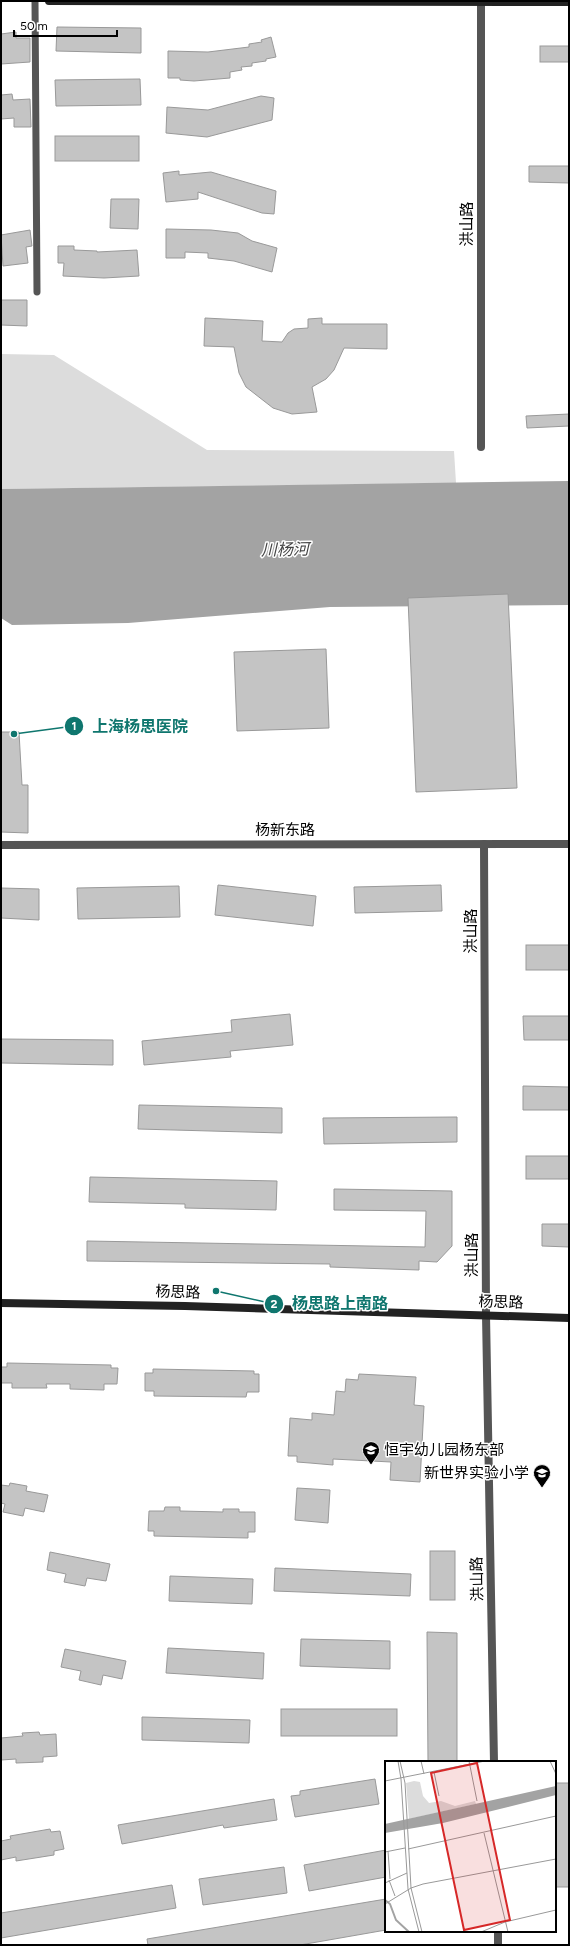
<svg xmlns="http://www.w3.org/2000/svg" width="570" height="1946" font-family="Figtree,'Noto Sans SC',sans-serif">
<rect width="100%" height="100%" fill="#fff"/>
<path fill="#dcdcdc" d="M1,354l53,1 153,95 247,1 2,32 -455,6z"/>
<path fill="#a3a3a3" d="M569,481v124l-239,2 -202,16 -116,2 -11,-7v-129z"/>
<g fill="#c4c4c4" stroke="#999">
<path d="M57,27l84,1v25l-85,-2z"/>
<path d="M16,32v6h14v24l-29,2v-30z"/>
<path d="M271,37l5,20 -10,2v2l-14,2v3l-11,1 1,3 -12,2v6l-36,3 -14,-1v-2h-12v-27l40,1 41,-5v-3l13,-2 -1,-2z"/>
<rect x="540" y="46" width="29" height="16"/>
<path d="M140,79l1,26 -85,1 -1,-26z"/>
<path d="M12,94l1,6 17,-1 1,28h-17v-9l-13,1v-24z"/>
<path d="M261,96l13,2 -2,22 -65,17 -41,-4 1,-26 41,3z"/>
<rect x="55" y="136" width="84" height="25"/>
<path d="M529,166h40v17l-40,-1z"/>
<path d="M179,171v4l32,-3 65,19 -2,23 -12,-1 -64,-21v7l-32,3 -3,-29z"/>
<path d="M111,199h28l-1,30 -28,-1z"/>
<path d="M166,229l45,1 27,3 14,8 25,7 -5,24 -38,-11 -26,-3v-5l-23,-1v6h-19z"/>
<path d="M30,230l2,16 -6,1 2,16 -25,3 -2,-31z"/>
<path d="M58,246h16v4l23,1v1l40,-2 2,26 -35,2 -41,-2 1,-13h-6z"/>
<path d="M1,300h26v26l-26,-1z"/>
<path d="M205,318l58,3 -1,20 20,1 6,-9 6,-4 14,-1v-9l14,-1v6h65v25l-43,-1 -10,22 -8,9 -14,8 5,25 -25,2 -19,-6 -27,-21 -7,-14 -5,-26 -30,-1z"/>
<path d="M569,414v12l-42,2 -1,-12z"/>
<path d="M508,594l9,194 -101,4 -8,-194z"/>
<path d="M326,649l3,79 -92,3 -3,-79z"/>
<path d="M1,732h18l3,53h6v48l-27,-1z"/>
<path d="M218,885l98,11 -3,30 -98,-11z"/>
<path d="M441,885l1,26 -87,2 -1,-26z"/>
<path d="M179,886l1,31 -102,2 -1,-31z"/>
<path d="M1,888l38,1v31l-38,-2z"/>
<rect x="526" y="945" width="43" height="25"/>
<path d="M290,1014l3,31 -63,6 1,6 -87,8 -2,-24 90,-9 -1,-12z"/>
<path d="M523,1016h46v24h-45z"/>
<path d="M1,1039l112,1v25l-112,-2z"/>
<path d="M523,1086l46,1v23h-46z"/>
<path d="M139,1105l143,3v25l-144,-4z"/>
<path d="M457,1117v25l-133,2 -1,-26z"/>
<rect x="526" y="1156" width="43" height="23"/>
<path d="M90,1177l187,4 -1,29 -91,-2v-4l-96,-2z"/>
<path d="M334,1189l118,2v55l-15,16 -18,-1v9l-89,-3v-3l-243,-3v-20l338,6 1,-36 -92,-1z"/>
<path d="M542,1224h27v23l-27,-1z"/>
<path d="M7,1363l104,2v3h7l-1,16h-13v6l-34,-1v-5h-24l1,4h-35v-5h-11v-16h6z"/>
<path d="M153,1369l101,2v3h5v18h-12l-1,5 -92,-1v-5h-9v-18h8z"/>
<path d="M359,1374l57,3 -2,28 10,1 -4,76 -30,-2 1,-18 -58,-3v6l-23,-2 -13,-1v-6h-9l2,-38 22,2v-7l22,2 2,-24 9,1 1,-13 12,1z"/>
<path d="M10,1483l17,3 -1,5 22,4 -4,17 -19,-4 -2,8 -20,-4 2,-8 -4,-1v-18l8,1z"/>
<path d="M297,1488l33,2 -2,33 -33,-3z"/>
<path d="M165,1507h15v4l43,1v-3h16v3h16v20h-7v6l-94,-2v-5h-6l1,-20h15z"/>
<rect x="430" y="1551" width="25" height="49"/>
<path d="M50,1552l60,12 -4,17 -19,-3 -2,8 -21,-4 2,-8 -19,-4z"/>
<path d="M275,1568l136,6 -1,22 -136,-5z"/>
<path d="M170,1576l83,3 -1,25 -83,-3z"/>
<path d="M427,1632l30,1v129h-29z"/>
<path d="M301,1639l89,2v28l-90,-3z"/>
<path d="M168,1648l96,5 -1,26 -97,-6z"/>
<path d="M65,1649l61,12 -4,18 -19,-4 -2,10 -22,-5 2,-9 -20,-4z"/>
<rect x="281" y="1709" width="116" height="27"/>
<path d="M142,1717l108,3 -1,23 -107,-3z"/>
<path d="M39,1732l1,3 16,-1 1,22 -14,1v5l-27,1v-4l-15,1v-22l22,-2 -1,-3z"/>
<path d="M375,1779l4,25 -84,13 -4,-21 9,-1v-4z"/>
<rect x="555" y="1783" width="14" height="104"/>
<path d="M274,1799l3,21 -53,8 -1,-3 -101,19 -4,-19z"/>
<path d="M50,1829l1,3 9,-1 4,18 -10,2v4l-38,6v-4l-15,3v-19l10,-2 -1,-3z"/>
<path d="M386,1850v27l-77,14 -5,-26z"/>
<path d="M284,1867l3,26 -84,12 -4,-26z"/>
<path d="M172,1885l4,23 -175,30v-25z"/>
<path d="M386,1899v31l-86,15h-152l-1,-6z"/>
</g>
<g fill="none" stroke-linecap="round" stroke-linejoin="round">
<path stroke="#555" stroke-width="7" d="M35,1l2,291"/>
<g stroke="#555" stroke-width="8">
<path d="M481,1v446"/>
<path d="M484,844l2,471 8,447"/>
<path d="M1,845l568,-1"/>
<path d="M498,1931v14"/>
</g>
<g stroke="#222" stroke-width="8">
<path d="M49,1l520,1"/>
<path d="M1,1303l184,3 384,12"/>
</g>
</g>
<defs>
<g id="school-pin" transform="scale(0.9)"><path d="M0 17L-7.5 6A9.5 9.5 0 1 1 7.5 6Z" fill="#000" stroke="#fff"/><path d="M0-5L7-2L0 1L-7-2ZM-4 1L0 2.5L4 1V4Q0 6-4 4Z" fill="#fff"/></g>
</defs>
<g fill-rule="evenodd">
<use href="#school-pin" x="371" y="1450"/>
<use href="#school-pin" x="542" y="1473"/>
</g>
<g text-anchor="middle" stroke-width="3" stroke-linejoin="round" paint-order="stroke">
<g font-size="15" fill="#000" stroke="#fff">
<text transform="translate(467 224) rotate(-90)" y="5">洪山路</text>
<text x="285" y="835">杨新东路</text>
<text transform="translate(471 931) rotate(-90)" y="5">洪山路</text>
<text transform="translate(472 1255) rotate(-90)" y="5">洪山路</text>
<text transform="translate(178 1292) rotate(2)" y="5">杨思路</text>
<text transform="translate(501 1302) rotate(2)" y="5">杨思路</text>
<text transform="translate(477 1579) rotate(-91)" y="5">洪山路</text>
</g>
<g font-size="15" fill="#000" stroke="#fff" text-anchor="start">
<text x="384" y="1455">恒宇幼儿园杨东部</text>
<text x="529" y="1478" text-anchor="end">新世界实验小学</text>
</g>
<g font-size="16" font-style="italic" fill="#444" stroke="#fff">
<text transform="translate(285 549) rotate(-1)" y="6">川杨河</text>
</g>
</g>
<g transform="translate(385 1761)">
<rect width="171" height="171" fill="#fff"/>
<path d="M29,20l6,1 3,14 6,7 12,-2 14,5 20,-5 1,3 -67,15 -3,-36z" fill="#dcdcdc"/>
<path d="M171,25v9l-113,28 -58,10v-9z" fill="#a3a3a3"/>
<path fill="none" stroke="#a3a3a3" stroke-width="2" d="M0,139l5,4 6,16 13,12"/>
<path fill="none" stroke="#999" stroke-width="1" d="M13,0l3,18 7,110 11,43M15,0l5,22 6,105 11,44M36,0l3,13M84,0l8,40M165,0l6,13M49,11l5,24M0,20l100,-20M99,72l24,99M23,88l148,-33M3,90l2,28M0,91l20,-4M4,119l6,16M0,122l22,-10M0,143l26,-16 12,-4 133,-25M96,171l24,-10 51,-12"/>
<path fill="#d62828" fill-opacity="0.15" stroke="#d62828" stroke-width="2" d="M92,2l33,157 -46,10 -33,-157z"/>
<rect width="171" height="171" fill="none" stroke="#000" stroke-width="2"/>
</g>
<path fill="none" stroke="#0f766e" stroke-width="1.5" d="M14 734L74 726M216 1291L274 1304"/>
<g fill="#0f766e" stroke="#fff" stroke-width="1.5">
<circle cx="14" cy="734" r="4"/>
<circle cx="216" cy="1291" r="4"/>
<circle cx="74" cy="726" r="10"/>
<circle cx="274" cy="1304" r="10"/>
</g>
<g font-size="12" text-anchor="middle" font-weight="bold" fill="#fff">
<text x="74" y="730">1</text>
<text x="274" y="1308">2</text>
</g>
<g font-size="16" text-anchor="middle" font-weight="bold" fill="#0f766e" stroke="#fff" stroke-width="3" stroke-linejoin="round" paint-order="stroke">
<text x="140" y="732">上海杨思医院</text>
<text x="340" y="1309">杨思路上南路</text>
</g>
<rect width="570" height="1946" fill="none" stroke="#000000" stroke-width="4"/>
<path d="M14 30v6h103v-6" fill="none" stroke="#000000" stroke-width="2"/>
<text x="20" y="30" font-size="12" fill="#000000" stroke="#ffffff" stroke-width="3" paint-order="stroke">50 m</text>
</svg>
